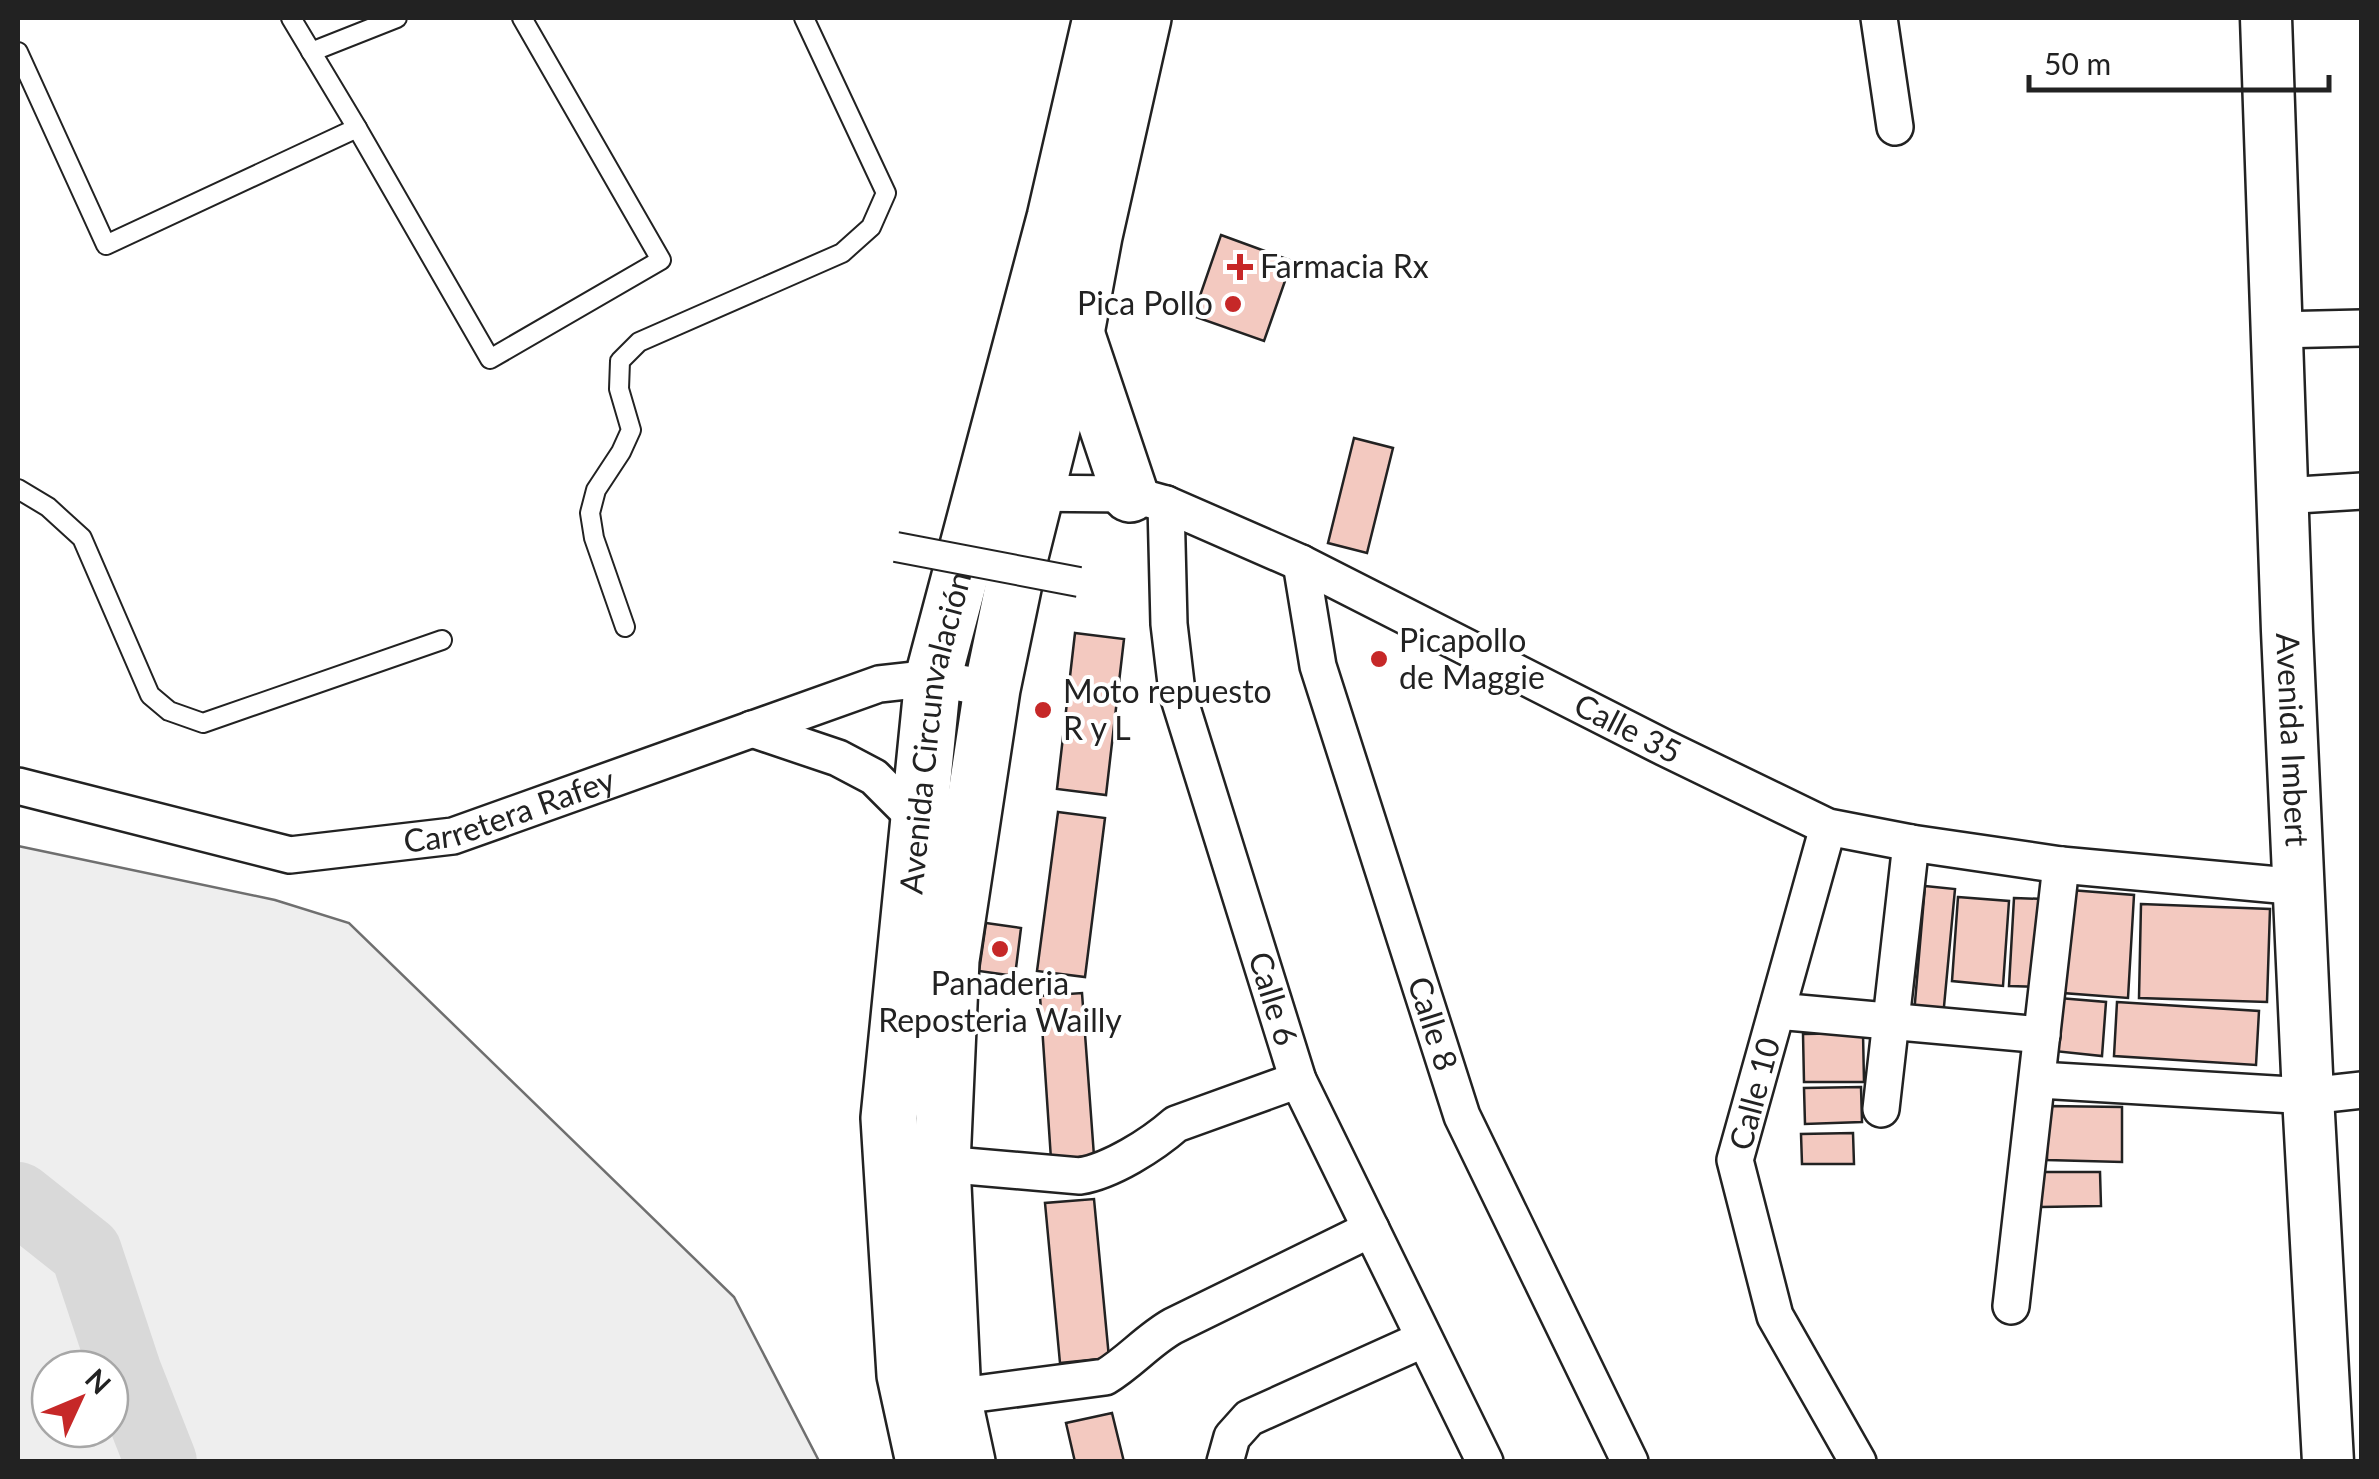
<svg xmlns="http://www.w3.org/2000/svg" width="2379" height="1479" font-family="Lato,sans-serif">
<rect width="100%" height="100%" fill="#fff"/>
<path fill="#eee" stroke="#6f6f6f" stroke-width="2.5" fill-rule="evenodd" d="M18,846l257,54 74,23 385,374 85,164h-801zM50,1369h60v60h-60z"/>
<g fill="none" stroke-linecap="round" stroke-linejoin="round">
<path stroke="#d9d9d9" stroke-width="72" d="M18,1198l68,54 40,121 35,89"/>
</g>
<g fill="#f3c9c0" stroke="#222" stroke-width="2.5">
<path d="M1221,235l71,26 -28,80 -71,-25z"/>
<path d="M1354,438l39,10 -26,105 -39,-10z"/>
<path d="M1075,633l49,6 -18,156 -49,-6z"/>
<path d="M1058,812l47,6 -20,159 -48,-6z"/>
<path d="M1925,886l30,3 -12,128 -29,-3z"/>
<path d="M2070,890l64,5 -6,103 -65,-5z"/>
<path d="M1958,897l51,4 -6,85 -51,-5z"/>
<path d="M2014,898l30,1 -5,88 -30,-1z"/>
<path d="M2141,904l129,5 -3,93 -128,-4z"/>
<path d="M986,923l35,5 -6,48 -36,-5z"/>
<path d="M1082,993l12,163 -43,3 -11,-163z"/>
<path d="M2059,998l47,4 -4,54 -48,-5z"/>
<path d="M2117,1002l142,9 -3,54 -142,-9z"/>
<path d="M1863,1033l1,49h-60l-1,-48z"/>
<path d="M1861,1087l1,35 -57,2 -1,-36z"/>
<path d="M2047,1106l75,1v55l-75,-2z"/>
<path d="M1853,1133l1,31h-52l-1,-30z"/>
<path d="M2040,1172h60l1,34 -60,1z"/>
<path d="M1094,1199l15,159 -49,5 -15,-160z"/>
<path d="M1112,1413l12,49h-49l-9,-39z"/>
</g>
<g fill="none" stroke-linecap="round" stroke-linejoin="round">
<g stroke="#222" stroke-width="22">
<g id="service">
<path d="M18,52l88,193 251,-117 -66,-110"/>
<path d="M311,52l86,-34"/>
<path d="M357,128l133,231 171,-99 -139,-242"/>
<path d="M18,489l30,18 34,31 68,157 19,16 34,12 239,-83"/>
<path d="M625,627l-31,-89 -4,-25 6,-23 25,-38 10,-22 -12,-41 1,-28 19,-19 203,-89 29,-26 15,-34 -82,-175"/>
</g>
</g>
<g stroke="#222" stroke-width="40">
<g id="minor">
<path d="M1879,18l16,109"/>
<path d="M2275,330l87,-2"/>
<path id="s1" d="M1016,493l114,1 36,10 135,59 364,185 163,79 83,16 150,22 239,22"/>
<path d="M2283,496l79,-5"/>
<path id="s2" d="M1166,504l3,120 8,68 121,388 187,382"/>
<path id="s3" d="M1301,563l17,103 144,450 168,346"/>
<path d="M752,729l86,29 36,19 45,45"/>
<path id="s4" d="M18,786l272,69 163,-19 426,-152 54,-6 59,11"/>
<path d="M1828,827l-93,333 40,156 83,146"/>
<path d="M1777,1011l265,24"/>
<path d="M2039,1080l269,16 54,-6"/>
<path d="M1881,1109l30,-266"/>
<path d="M942,1164l138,12c31,-5 72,-31 96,-52l122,-44"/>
<path d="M2011,1306l50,-441"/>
<path d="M953,1397l152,-20c25,-15 43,-37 68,-51l198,-97"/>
<path d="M1225,1462l7,-25 17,-19 175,-79"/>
</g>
</g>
<g stroke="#222" stroke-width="55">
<g id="secondary">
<path id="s5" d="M2266,18l21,613 21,465 20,366"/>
</g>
</g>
<g stroke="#222" stroke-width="60">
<g id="primary">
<path d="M1076,333l54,161"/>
<path id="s6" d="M924,1462l-19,-87 -16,-257 44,-440 122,-460 46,-200"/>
<path d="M967,1462l-14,-65 -11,-233 9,-204 41,-271 26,-125 58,-231 18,-97 49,-218"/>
</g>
</g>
<use href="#service" stroke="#fff" stroke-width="18"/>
<use href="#minor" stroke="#fff" stroke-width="35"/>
<use href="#secondary" stroke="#fff" stroke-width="50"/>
<use href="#primary" stroke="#fff" stroke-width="55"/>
<g stroke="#222" stroke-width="32" stroke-linecap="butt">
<path id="pedestrian-bridge" d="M896,547l183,35"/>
</g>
<use href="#pedestrian-bridge" stroke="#fff" stroke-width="28"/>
</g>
<g fill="#c62828" stroke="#fff" stroke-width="4">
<path d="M1235 252h10v10h10v10h-10v10h-10v-10h-10v-10h10z"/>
<circle cx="1233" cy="304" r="10"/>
<circle cx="1379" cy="659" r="10"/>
<circle cx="1043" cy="710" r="10"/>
<circle cx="1000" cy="949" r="10"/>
</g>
<g text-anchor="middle" stroke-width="8" stroke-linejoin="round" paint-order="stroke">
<g font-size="32" fill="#222" stroke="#fff" text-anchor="start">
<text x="1260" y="278">Farmacia Rx</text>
<text x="1213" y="315" text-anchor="end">Pica Pollo</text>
<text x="1399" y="652">Picapollo<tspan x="1399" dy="37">de Maggie</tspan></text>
<text x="1063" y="703">Moto repuesto<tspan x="1063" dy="37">R y L</tspan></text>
<text x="1000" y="995" text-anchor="middle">Panaderia<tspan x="1000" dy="37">Reposteria Wailly</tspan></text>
</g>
<g font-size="32" fill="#222" stroke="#fff">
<text dy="11" stroke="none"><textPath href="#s1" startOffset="665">Calle 35</textPath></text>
<text dy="11" stroke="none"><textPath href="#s6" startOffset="735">Avenida Circunvalación</textPath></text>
<text dy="11" stroke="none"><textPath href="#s5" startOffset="722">Avenida Imbert</textPath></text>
<text dy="11" stroke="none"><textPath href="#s4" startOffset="505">Carretera Rafey</textPath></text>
<text dy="11" stroke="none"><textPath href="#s2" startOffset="510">Calle 6</textPath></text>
<text dy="11" stroke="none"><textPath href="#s3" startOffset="480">Calle 8</textPath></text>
<text transform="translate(1755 1094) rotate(-75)" y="11">Calle 10</text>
</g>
</g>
<rect width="2379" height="1479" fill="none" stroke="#222222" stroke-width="40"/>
<g transform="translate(80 1399) rotate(46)"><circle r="48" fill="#ffffff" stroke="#a7a7a7" stroke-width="2.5"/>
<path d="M0-8L18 38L0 25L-18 38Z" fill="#c62828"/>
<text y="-15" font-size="28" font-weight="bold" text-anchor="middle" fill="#222222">N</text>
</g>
<path d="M2029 75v15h300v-15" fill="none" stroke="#222222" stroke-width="5"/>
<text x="2044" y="75" font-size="30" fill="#222222" stroke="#ffffff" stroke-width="8" paint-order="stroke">50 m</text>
</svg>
